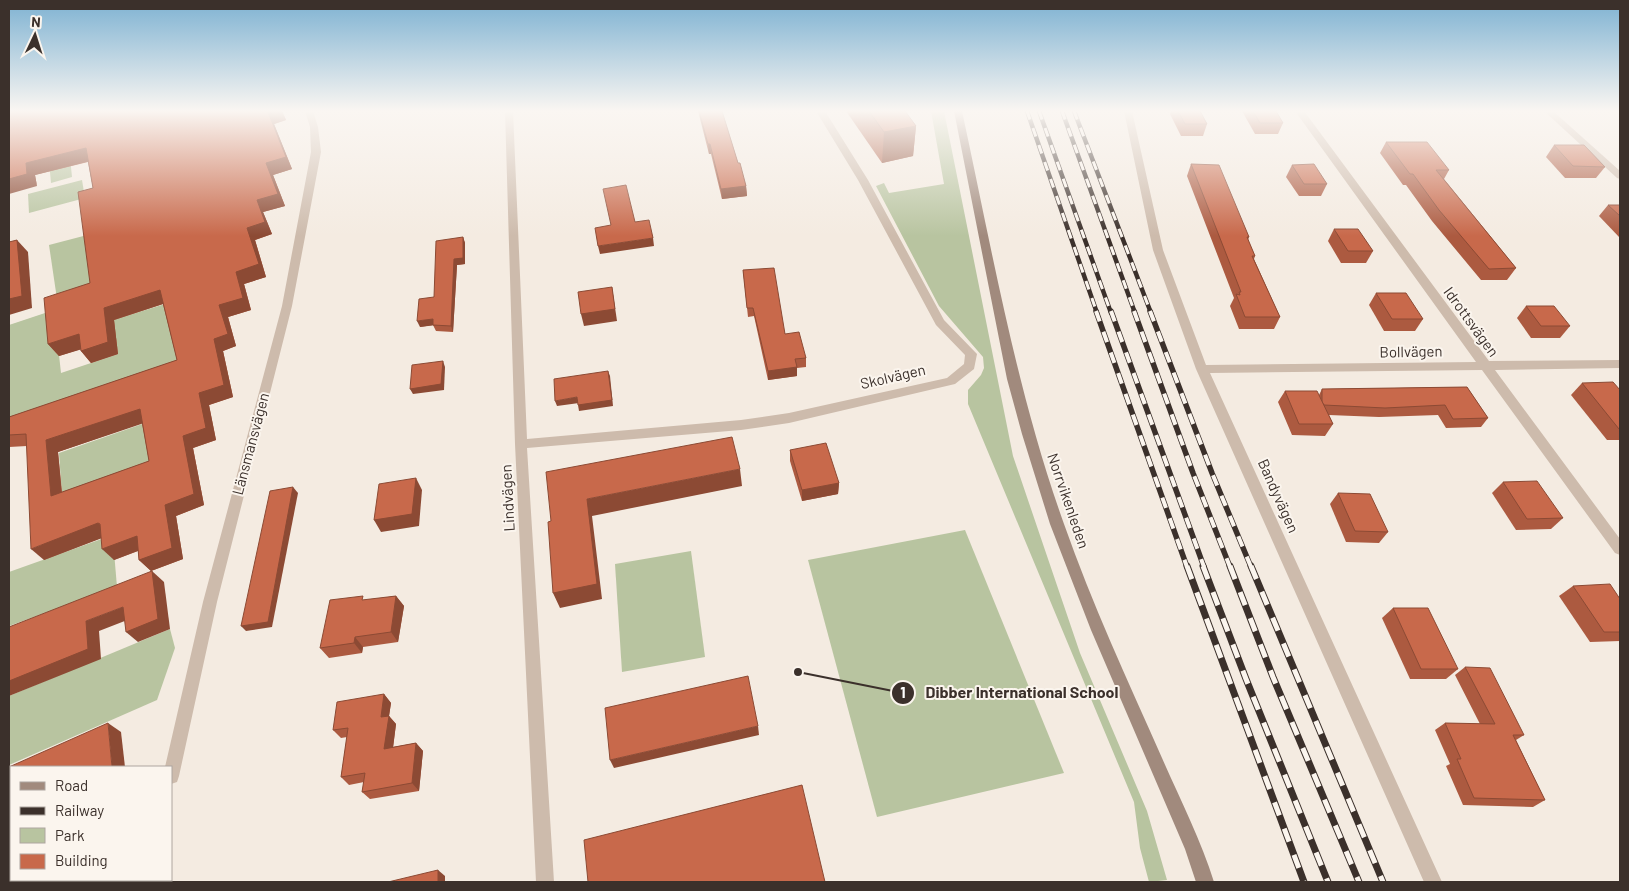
<svg xmlns="http://www.w3.org/2000/svg" width="1629" height="891" font-family="Barlow,sans-serif">
<rect width="100%" height="100%" fill="#f4ebe1"/>
<g fill="#b8c4a0">
<path d="M931,111h13l69,345 67,197 67,158 20,69 -18,2 -9,-34 -6,-46 -166,-398v-14l13,-15 3,-7 -1,-11 -44,-51 -63,-120 8,-3 5,10 55,-9z"/>
<path d="M47,140l23,17 2,20 -21,6z"/>
<path d="M82,180l3,18 -56,15 -1,-19z"/>
<path d="M91,234l9,55 -43,10 -8,-54z"/>
<path d="M165,304l17,62 -173,55v-96l45,-15 7,63 57,-19 -5,-34z"/>
<path d="M148,422l10,41 -96,33 -3,-43z"/>
<path d="M965,530l99,243 -187,44 -69,-257z"/>
<path d="M110,536l3,4 4,47 -108,39v-54z"/>
<path d="M691,551l14,106 -83,15 -7,-108z"/>
<path d="M170,629l5,19 -18,52 -148,65v-69z"/>
</g>
<g fill="none" stroke-linecap="round" stroke-linejoin="round">
<g fill="#cdbbac" fill-rule="evenodd">
<path d="M305,111h8l5,16 3,25 -29,154 -75,296 -38,174 -2,6 -6,2v-17h-6l38,-165 79,-296 29,-154 -1,-25z"/>
<path d="M505,111h8l14,328 214,-19 48,-7 158,-35 17,-14 1,-9 -29,-30 -78,-145 -42,-69h9l43,69 76,140 33,34 -3,15 -19,15 -166,39 -48,7 -214,18 27,434h-18l-21,-438z"/>
<path d="M1124,111h8l31,139 43,115 270,-3 -181,-251h9l185,250 131,-1v8l-125,2 125,169v16l-5,-2 -133,-183 -272,3 232,509h-18l-228,-513 -43,-119z"/>
<path d="M1544,111h9l67,60v8l-3,-1z"/>
<path d="M139,880h18l-1,2h-18z"/>
</g>
<path fill="#a18a7d" fill-rule="evenodd" d="M954,111h8c30,139 54,279 102,413 28,80 64,157 98,234 18,41 39,82 52,124h-18l-11,-33 -94,-219 -41,-106 -28,-90 -15,-55z"/>
<g stroke="#3b302b" stroke-width="4.5">
<g id="rail-far2">
<path d="M1027,111l70,202"/>
<path d="M1039,111l72,202"/>
<path d="M1062,111l73,202"/>
<path d="M1074,111l77,202"/>
</g>
</g>
<g stroke="#3b302b" stroke-width="5.5">
<g id="rail-far1">
<path d="M1096,311l91,256"/>
<path d="M1111,311l93,256"/>
<path d="M1134,311l59,162 37,94"/>
<path d="M1150,311l62,162 39,94"/>
</g>
</g>
<g stroke="#3b302b" stroke-width="7">
<g id="rail">
<path d="M1187,566l117,316"/>
<path d="M1203,566l43,113 82,203"/>
<path d="M1230,566l43,111 86,205"/>
<path d="M1251,566l132,316"/>
</g>
</g>
<use href="#rail-far2" stroke="#fbf5ee" stroke-width="3" stroke-dasharray="9" stroke-linecap="butt"/>
<use href="#rail-far1" stroke="#fbf5ee" stroke-width="4" stroke-dasharray="11" stroke-linecap="butt"/>
<use href="#rail" stroke="#fbf5ee" stroke-width="5" stroke-dasharray="14" stroke-linecap="butt"/>
</g>
<g fill="#ac5a40" fill-rule="evenodd">
<path d="M9,111h273l4,9 -12,4 18,45 -19,6 12,31 -22,6 9,22 -17,6 11,37 -22,7 7,26 -23,7 8,29 -13,5 10,46 -24,8 7,35 -23,8 11,57 -28,11 7,43 -32,12 -12,-11 -1,-9 -24,9 -13,-22 -57,22 -17,-114 -18,1v-30l168,-57 -14,-56 -49,16 4,34 -27,9 -10,-12v-2l-22,7 -11,-12 42,-61 3,-95 -5,-26 -53,13 2,11zM142,423l7,38 -87,31 -4,-40z"/>
<path d="M698,111h24l16,52 8,23 1,10 -25,3 -11,-45h-2z"/>
<path d="M846,111h59l11,15 -3,30 -31,7z"/>
<path d="M1171,111h29l7,13 -4,12h-22l-11,-22z"/>
<path d="M1242,111h34l7,12 -5,11h-23z"/>
<path d="M1386,142l63,28 -5,9 72,89 -9,12h-26l-49,-59 -26,-36h-3l-23,-32z"/>
<path d="M1554,145l51,22 -9,11h-31l-19,-21z"/>
<path d="M1191,164l58,73 -1,3 7,16 -1,3 26,58 -6,12h-35l-9,-23 4,-8 -47,-122z"/>
<path d="M1292,165l35,19 -6,12h-22l-13,-19z"/>
<path d="M1608,205h12v33l-21,-22z"/>
<path d="M1334,229l39,22 -7,12h-25l-13,-22z"/>
<path d="M463,237l2,6v21l-8,1 -4,67 -17,-1 -3,-6 -13,2z"/>
<path d="M743,270l42,64 21,24v9l-9,1v8l-29,4 -14,-64 -6,1z"/>
<path d="M1376,293l47,26 -8,12h-31l-15,-26z"/>
<path d="M1526,306l44,20 -10,12h-29l-14,-20z"/>
<path d="M1582,383l38,7v50h-13l-36,-45z"/>
<path d="M1467,387l21,31 -7,9 -35,1 -8,-13 -59,2 -50,-2 4,9 -8,12 -33,-1 -14,-33 7,-11 34,4 3,-6z"/>
<path d="M790,450l49,33 -1,11 -36,7 -12,-40z"/>
<path d="M1503,482l60,36 -12,11 -35,1 -24,-37z"/>
<path d="M1338,493l50,39 -9,11 -33,-1 -16,-38z"/>
<path d="M1573,586l47,13v42l-30,1 -31,-46z"/>
<path d="M396,596l8,10 -6,36 -35,5 -1,6 -33,5 -9,-10 46,-48z"/>
<path d="M1393,608l65,61 -12,10h-36l-28,-61z"/>
<path d="M1465,667l59,68 -8,5 29,60 -12,7 -70,-2 -17,-39 4,-2 -15,-34 10,-7 35,1 -25,-49z"/>
<path d="M384,694l7,9 -2,13 7,8 -3,23 23,-4 7,8 -4,40 -49,8 -8,-7 2,-10 -15,3 -8,-8 6,-40 -6,1 -8,-8z"/>
</g>
<g fill="#8c4a34">
<path d="M269,111h13l4,9 -12,4 18,45 -19,6 12,31 -22,6 9,22 -17,6 11,37 -22,7 7,26 -23,7 8,29 -13,5 10,46 -24,8 7,35 -23,8 11,57 -28,11 7,43 -32,12 -12,-11 26,-55 18,-69 16,-43 15,-54 5,-34 17,-33 11,-44 10,-28 9,-37 2,-51z"/>
<path d="M916,126l-3,30 -31,7 2,-31z"/>
<path d="M708,144h2l1,10h-2z"/>
<path d="M86,148l8,12 -59,15 2,11 -28,8v-15l17,-16z"/>
<path d="M746,186l1,10 -25,3 -1,-10z"/>
<path d="M463,237l2,6v21l-8,1 -4,67 -2,-6 3,-67z"/>
<path d="M653,238l1,8 -54,8 -2,-8z"/>
<path d="M17,240l11,12 4,56 -23,7v-16z"/>
<path d="M612,287l5,34 -33,5 -3,-12z"/>
<path d="M160,290l9,12 -55,18 4,34 -27,9 -10,-12 23,-43z"/>
<path d="M433,319l3,6 -16,2 -3,-6z"/>
<path d="M79,334l10,13 -30,9 -11,-12z"/>
<path d="M443,361l2,6 -1,23 -31,4 -3,-5z"/>
<path d="M797,367v9l-29,4v-9z"/>
<path d="M608,371l2,5 3,30 -34,5 -1,-6z"/>
<path d="M577,397l2,6 -22,3 -2,-5z"/>
<path d="M140,409l10,12 -92,31 5,55 -12,-11 -5,-56z"/>
<path d="M740,469l2,17 -150,30 10,83 -42,9 -7,-15 34,-94z"/>
<path d="M416,478l6,12 -3,36 -38,6 -7,-12z"/>
<path d="M839,483l-1,11 -36,7v-11z"/>
<path d="M293,487l5,6 -26,134 -26,4 -5,-5z"/>
<path d="M98,523l12,12 -66,25 -13,-11z"/>
<path d="M137,536l11,11 -34,13 -12,-11z"/>
<path d="M152,571l12,11 6,47 -32,13 -12,-10z"/>
<path d="M396,596l8,10 -6,36 -7,-10z"/>
<path d="M123,607l12,10 -36,14 2,28 -92,37v-15l77,-60z"/>
<path d="M355,637l8,10 -1,6 -8,-10z"/>
<path d="M384,694l7,9 -2,13 7,8 -4,32 -8,-7 -3,-32z"/>
<path d="M108,723l13,9 4,35h-13z"/>
<path d="M758,726l1,9 -145,33 -4,-8z"/>
<path d="M416,743l7,8 -4,40 -7,-8z"/>
<path d="M438,870l7,6v6h-7z"/>
<rect x="33" y="880" width="16" height="2"/>
</g>
<g fill="#c8694b" stroke="#8c4a34" fill-rule="evenodd">
<path d="M9,111h260l-1,1 18,45 -20,6 12,31 -21,6 8,22 -18,6 12,36 -23,8 7,26 -24,7 9,29 -14,5 10,46 -25,8 7,35 -23,8 11,58 -29,11 7,43 -33,12 -2,-24 -35,13 -2,-25 -2,-1 -67,26 -5,-115 -17,1v-18l168,-57 -17,-70 -56,18 4,34 -27,9 -2,-17 -31,10 -4,-46 46,-15 -12,-91 15,-4 -7,-40 -60,15 1,11 -18,5zM140,409l9,52 -98,35 -5,-56z"/>
<path d="M699,111h23l16,52h2l6,23 -25,3 -11,-45h-2z"/>
<path d="M869,111h36l11,15 -32,6z"/>
<path d="M1178,111h22l7,13h-22z"/>
<path d="M1253,111h23l7,12h-23z"/>
<path d="M1386,142h41l22,28h-13l80,98 -27,1 -50,-59 -26,-36h-3z"/>
<path d="M1554,145h30l21,22 -32,-1z"/>
<path d="M1191,164l28,1 30,72h-2l8,19h-3l28,61h-35l-9,-23 4,1 -1,-3h2z"/>
<path d="M1314,164l13,20h-23l-12,-19z"/>
<path d="M626,185l9,37 14,-2 4,18 -55,8 -3,-18 16,-3 -8,-36z"/>
<path d="M1608,205h12v11z"/>
<path d="M1334,229h24l15,22h-25z"/>
<path d="M463,237v21l-9,1 -3,67 -18,-1v-6l-16,2 2,-22 15,-2 2,-56z"/>
<path d="M17,240l5,56 -13,3v-57z"/>
<path d="M774,268l11,66 14,-2 7,26 -11,1 2,8 -29,4 -15,-63h-6l-4,-38z"/>
<path d="M612,287l3,22 -34,5 -3,-22z"/>
<path d="M1376,293h30l17,26h-31z"/>
<path d="M1526,306h28l16,20h-29z"/>
<path d="M443,361l-2,23 -31,5 2,-24z"/>
<path d="M608,371l4,29 -34,5 -1,-8 -22,4 -1,-22z"/>
<path d="M1613,382l7,8v39h-1l-37,-46z"/>
<path d="M1467,387l21,31 -35,1 -8,-14 -60,3 -61,-3 -2,-3v-13z"/>
<path d="M1285,391h32l16,33h-34z"/>
<path d="M732,437l8,32 -153,30 10,85 -44,9 -5,-71 3,-1 -5,-49z"/>
<path d="M826,443l13,40 -37,7 -12,-40z"/>
<path d="M416,478l-4,36 -38,6 5,-36z"/>
<path d="M1537,481l26,37 -36,1 -24,-37z"/>
<path d="M293,487l-25,135 -27,4 29,-135z"/>
<path d="M1338,493l32,1 18,38 -33,-1z"/>
<path d="M152,571l6,48 -32,13 -3,-25 -37,14 2,28 -79,32v-54z"/>
<path d="M1610,584l10,15v33h-16l-31,-46z"/>
<path d="M363,596l-1,4 34,-4 -5,36 -36,5 -1,6 -34,5 10,-48z"/>
<path d="M1393,608h35l30,61h-37z"/>
<path d="M1465,667l25,1 34,67h-11l32,65 -71,-2 -17,-39h4l-16,-36 50,1z"/>
<path d="M748,676l10,50 -148,34 -5,-52z"/>
<path d="M384,694l-3,23 8,-1 -5,33 32,-6 -4,40 -50,9 3,-19 -24,4 7,-49 -15,2 4,-28z"/>
<path d="M108,723l4,44h-101v113h22v2h-24v-115z"/>
<path d="M802,785l23,97h-237l-4,-42z"/>
<path d="M438,870v12h-50z"/>
</g>
<linearGradient id="sky" x2="0" y2="1"><stop stop-color="#7eb2d2"/><stop offset="0.47" stop-color="#faf6f2"/><stop offset="1" stop-color="#faf6f2" stop-opacity="0"/></linearGradient>
<rect width="1629" height="236" fill="url(#sky)"/>
<g text-anchor="middle" stroke-width="4" stroke-linejoin="round" paint-order="stroke">
<g font-size="15" fill="#3b302b" stroke="#fbf5ee">
<text transform="translate(1471 322) rotate(54)" y="5">Idrottsvägen</text>
<text transform="translate(1411 352) rotate(-1)" y="5">Bollvägen</text>
<text transform="translate(893 377) rotate(-13)" y="5">Skolvägen</text>
<text transform="translate(251 444) rotate(-75)" y="5">Länsmansvägen</text>
<text transform="translate(1278 496) rotate(66)" y="5">Bandyvägen</text>
<text transform="translate(508 498) rotate(-93)" y="5">Lindvägen</text>
<text transform="translate(1068 501) rotate(71)" y="5">Norrvikenleden</text>
</g>
</g>
<path fill="none" stroke="#3b302b" stroke-width="2" d="M798 672L903 693"/>
<g fill="#3b302b" stroke="#fbf5ee" stroke-width="2">
<circle cx="798" cy="672" r="5"/>
<circle cx="903" cy="693" r="12"/>
</g>
<g font-size="15" text-anchor="middle" font-weight="bold" fill="#fff">
<text x="903" y="698">1</text>
</g>
<g font-size="16" text-anchor="middle" font-weight="bold" fill="#3b302b" stroke="#fbf5ee" stroke-width="4" stroke-linejoin="round" paint-order="stroke">
<text x="1022" y="698">Dibber International School</text>
</g>
<rect width="1629" height="891" fill="none" stroke="#3b302b" stroke-width="20"/>
<rect x="10" y="766" width="162" height="115" fill="#fbf5ee" stroke="#aea6a0"/>
<rect x="20" y="782" width="25" height="8" fill="#a18a7d" stroke="#aea6a0"/>
<text x="55" y="791" font-size="15" fill="#3b302b">Road</text>
<rect x="20" y="807" width="25" height="8" fill="#3b302b" stroke="#aea6a0"/>
<text x="55" y="816" font-size="15" fill="#3b302b">Railway</text>
<rect x="20" y="828" width="25" height="15" fill="#b8c4a0" stroke="#aea6a0"/>
<text x="55" y="841" font-size="15" fill="#3b302b">Park</text>
<rect x="20" y="854" width="25" height="15" fill="#c8694b" stroke="#aea6a0"/>
<text x="55" y="866" font-size="15" fill="#3b302b">Building</text>
<g transform="translate(35 35) rotate(4)" stroke="#fbf5ee" stroke-width="4" paint-order="stroke">
<path d="M0-4L9 19L0 12L-9 19Z" fill="#3b302b"/>
<text y="-8" font-size="14" font-weight="bold" text-anchor="middle" fill="#3b302b">N</text>
</g>
</svg>
